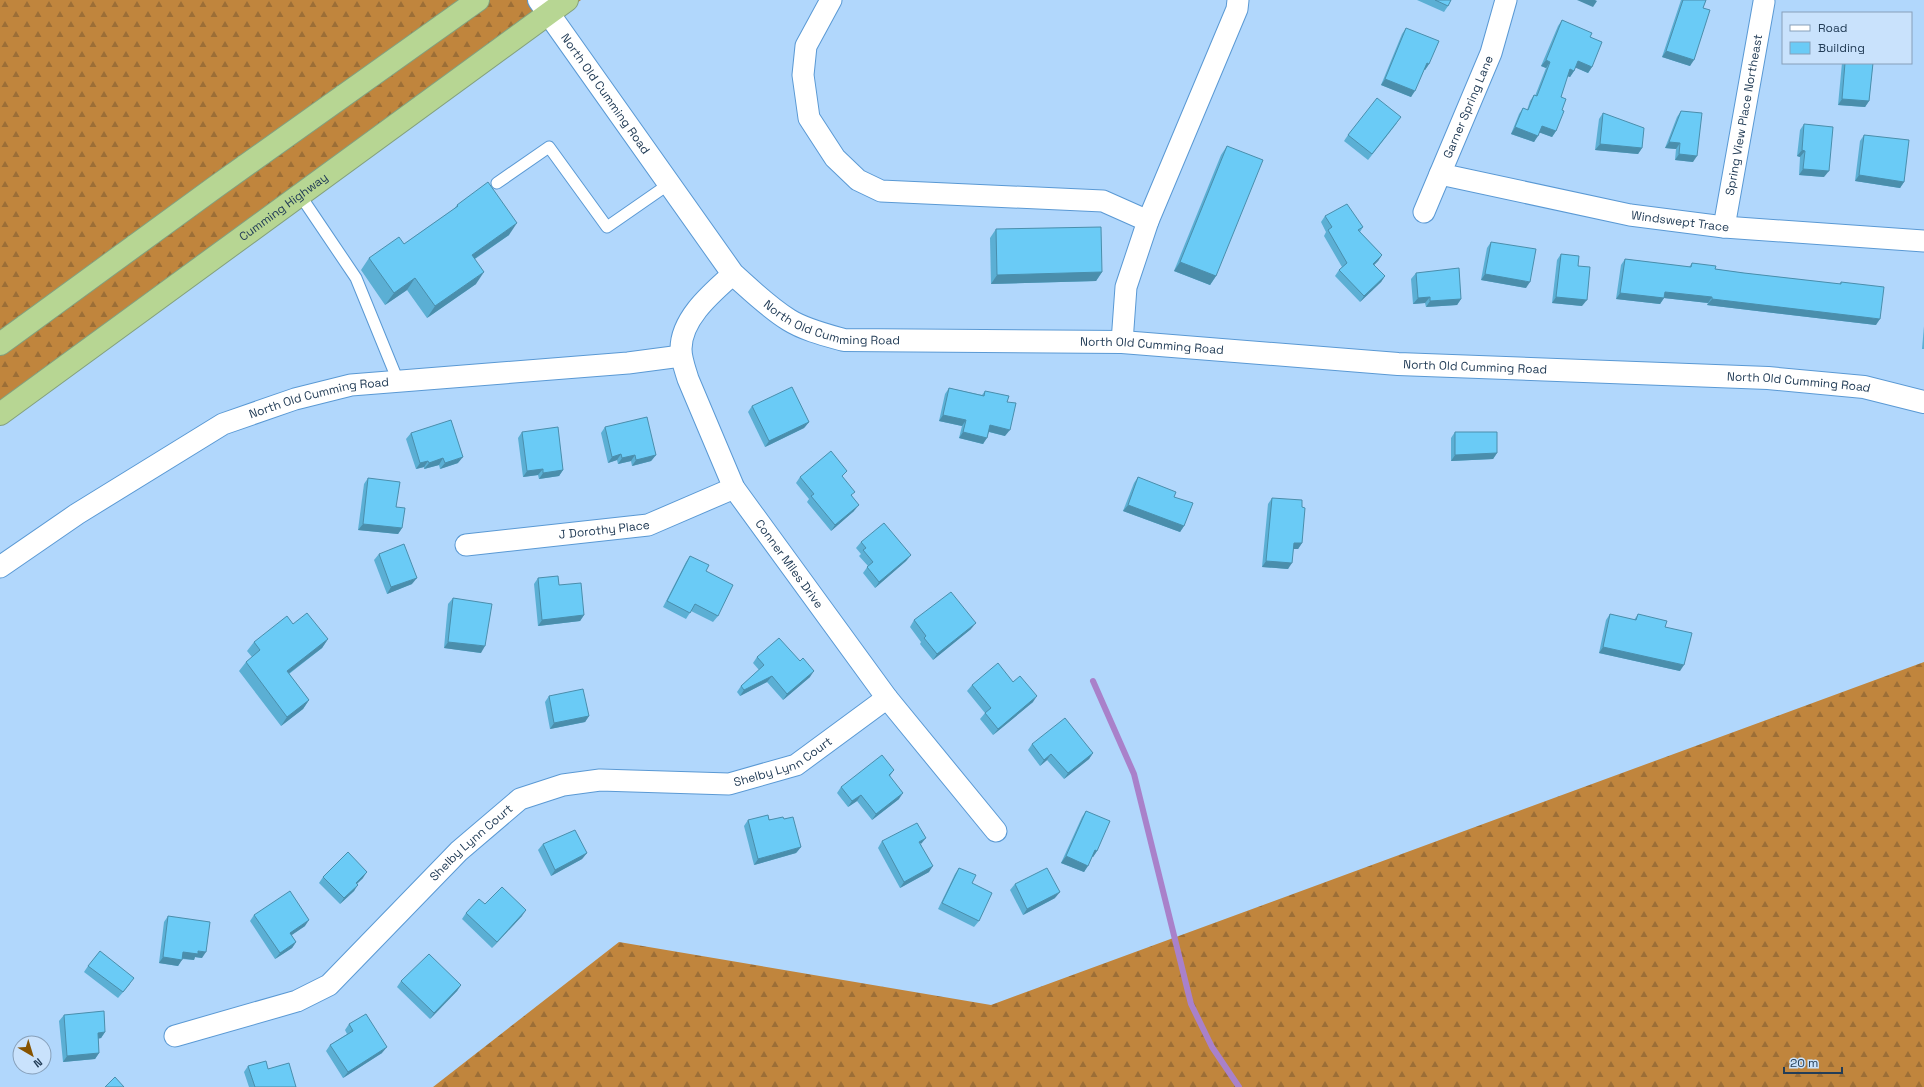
<svg xmlns="http://www.w3.org/2000/svg" width="1924" height="1087" font-family="'Space Grotesk',sans-serif">
<defs>
<pattern id="forest-firs" width="22" height="20" patternUnits="userSpaceOnUse"><rect width="22" height="20" fill="#c0853d"/><path d="M5 1l3.5 6h-7zM16 11l3.5 6h-7z" fill="#9c6e36"/></pattern>
</defs>
<rect width="100%" height="100%" fill="#b1d7fc"/>
<g fill="url(#forest-firs)">
<path d="M0,0h581l-581,419z"/>
<path d="M1924,662v425h-1491l186,-145 372,63z"/>
</g>
<g fill="none" stroke-linecap="round" stroke-linejoin="round">
<path stroke="#a981ca" stroke-width="6" d="M1093,681l41,93 57,230 21,43 27,40"/>
<g stroke="#5a99d4" stroke-width="13">
<g id="lane">
<path d="M497,183l52,-36 58,80 62,-43"/>
<path d="M300,195l56,83 42,103"/>
</g>
</g>
<g stroke="#5a99d4" stroke-width="23">
<g id="street">
<path d="M831,0l-25,46 -3,29 6,43 26,40 23,22 23,11 222,10 45,20"/>
<path id="s1" d="M1440,174l190,41 94,12 200,14"/>
<path id="s2" d="M1424,212l67,-159 15,-53"/>
<path id="s3" d="M1724,227l40,-225"/>
<path id="s4" d="M733,274c-20,18 -52,44 -52,75 0,10 4,20 7,30l46,109 153,210 109,133"/>
<path d="M1122,342l4,-55 22,-66 89,-212 1,-9"/>
<path id="s5" d="M466,545l182,-20 86,-37"/>
<path id="s6" d="M0,567l77,-53 146,-90 72,-25 56,-14 277,-22 53,-7"/>
<path id="s7" d="M175,1036l122,-35 32,-16 130,-134 61,-52 43,-14 37,-5 129,4 67,-19 91,-67"/>
</g>
</g>
<g stroke="#5a99d4" stroke-width="24">
<g id="secondary">
<path id="s8" d="M539,0l194,274c18,16 35,33 56,46 16,10 37,15 55,20l278,2 276,22 370,14 96,9 60,15"/>
</g>
</g>
<g stroke="#83a07e" stroke-width="24">
<g id="highway">
<path d="M0,344l214,-156 264,-188"/>
<path id="s9" d="M0,414l567,-414"/>
</g>
</g>
<use href="#lane" stroke="#fff" stroke-width="11"/>
<use href="#street" stroke="#fff" stroke-width="21"/>
<use href="#secondary" stroke="#fff" stroke-width="22"/>
<use href="#highway" stroke="#b7d693" stroke-width="22"/>
</g>
<g fill="#5bafd4">
<path d="M1417,0h34l-3,6 -4,6z"/>
<path d="M1681,0h25l-3,8 -13,58 -28,-9z"/>
<path d="M1562,20l28,17 2,30 -4,6 -13,-6 -1,4 -4,6 -3,-1 -6,21 1,13 -6,21 -4,6 -13,-5 -5,10 -23,-8 8,-20 4,-6 4,2 3,-9 4,-6 1,1 11,-28 -5,-2 17,-40z"/>
<path d="M1406,28l23,36 -4,6h-1l-13,27 -30,-12 21,-51z"/>
<path d="M1842,63h31l-4,38 -4,6 -27,-2z"/>
<path d="M1681,111l12,51 -18,-2 1,-11 -11,-1 12,-31z"/>
<path d="M1603,113l39,35 -4,6 -43,-4 4,-31z"/>
<path d="M1397,123l-29,37 -24,-19 4,-6z"/>
<path d="M1804,124l20,53 -25,-2 1,-18 -3,-1 3,-26z"/>
<path d="M1864,135l40,47 -4,6 -45,-7 5,-40z"/>
<path d="M1227,146l-11,130 -6,9 -36,-14 47,-116z"/>
<path d="M457,205l52,30 -34,24 1,25 -49,34 -20,-28 -22,15 -24,-35 8,-12 35,-14 50,-35z"/>
<path d="M1325,216l38,11 -3,5 22,23 -4,6 -4,4 11,11 -4,6 -21,20 -25,-26 4,-6 3,-3 -18,-31 2,-4 -5,-10z"/>
<path d="M996,229l106,43 -6,9 -105,3 -1,-46z"/>
<path d="M1491,242l35,46 -45,-8 6,-32z"/>
<path d="M1561,254l17,12 4,40 -30,-3 5,-43z"/>
<path d="M1625,259l64,8 3,-4 23,6 29,4 95,11 2,-2 35,43 -169,-20 1,-2 -44,-5 -4,6 -44,-5 5,-34z"/>
<path d="M1416,273l45,26 -4,6 -31,2 -1,-4 -12,1 -2,-25z"/>
<path d="M1924,326v23h-2z"/>
<path d="M949,388l33,7 3,-4 22,11 -2,34 -16,-4 -6,12 -24,-6 3,-12 -23,-5 6,-27z"/>
<path d="M752,406l57,16 -5,6 -39,19 -17,-35z"/>
<path d="M605,427l51,28 -5,6 -19,5 -1,-5 -13,3 -1,-4 -9,3 -7,-30z"/>
<path d="M522,432l41,38 -4,6 -20,3 -1,-4 -15,2 -5,-39z"/>
<path d="M1455,432l42,21 -4,6 -42,2v-23z"/>
<path d="M411,433l47,30 -18,6 -1,-4 -15,4v-2l-8,2 -10,-30z"/>
<path d="M800,477h43l9,19 2,15 -23,20 -24,-29 2,-3 -13,-16z"/>
<path d="M1138,477l36,20 10,29 -4,6 -57,-21 11,-28z"/>
<path d="M368,478l34,50 -4,6 -40,-4 6,-46z"/>
<path d="M1272,498l30,9v36l-4,6h-5l-5,20 -26,-2 6,-63z"/>
<path d="M861,542l50,13 -5,6 -31,27 -12,-15 5,-7 -9,-10 2,-2 -5,-6z"/>
<path d="M379,554l33,30 -25,10 -13,-34z"/>
<path d="M690,556l16,15 12,45 -5,6 -22,-11 -5,8 -23,-12 23,-45z"/>
<path d="M538,578l21,7 25,30 -4,6 -42,5 -4,-42z"/>
<path d="M453,598l28,55 -37,-5 4,-44z"/>
<path d="M1610,614l24,6 4,-6 27,13 15,44 -81,-18 7,-33z"/>
<path d="M914,620l57,9 -38,31 -13,-16 1,-2 -11,-15z"/>
<path d="M293,624l35,15 -6,9 -33,26 20,26 -6,9 -22,17 -42,-55 7,-9 6,-5 -5,-6 7,-9z"/>
<path d="M757,657l53,20 -27,23 -16,-18 -27,14 -3,-4 4,-6 18,-16 -6,-7z"/>
<path d="M1013,682l20,20 -40,33 -13,-16 5,-6 -18,-22 5,-6z"/>
<path d="M549,696l40,20 -4,6 -35,7 -5,-27z"/>
<path d="M1032,744l61,9 -4,6 -25,20 -17,-19 -7,6 -12,-16z"/>
<path d="M894,770l-4,6 9,23 -27,21 -15,-19 -9,6 -11,-14 4,-6z"/>
<path d="M1086,811l11,40 -4,6h-1l-8,15 -23,-9 21,-46z"/>
<path d="M784,819l17,28 -5,6 -42,12 -10,-39 4,-6z"/>
<path d="M882,841l39,3 8,28 -29,16 -22,-40z"/>
<path d="M543,844l44,9 -5,6 -31,17 -13,-26z"/>
<path d="M959,868l13,15 7,38 -5,6 -36,-18 17,-35z"/>
<path d="M323,877l40,1 -6,6 -3,7 -14,13 -21,-21z"/>
<path d="M1015,884l40,14 -32,17 -13,-25z"/>
<path d="M485,904l37,12 -30,32 -30,-29 4,-6z"/>
<path d="M254,915l51,11 -14,9 5,7 -4,6 -17,11 -25,-38z"/>
<path d="M168,916l34,42 -7,-1 -1,3 -12,-1 -4,7 -19,-3 5,-41z"/>
<path d="M88,966l42,18 -12,14 -34,-26z"/>
<path d="M401,981l60,4 -4,6 -27,28 -33,-32z"/>
<path d="M64,1015l41,17 -4,6 -3,1 1,14 -4,6 -32,3 -4,-41z"/>
<path d="M349,1024l33,29 -39,25 -17,-27 4,-6 17,-11 -2,-4z"/>
<path d="M248,1066l20,3 28,18h-47l-5,-15z"/>
</g>
<g fill="#4a8eac">
<path d="M1577,0h18l2,1 -4,6z"/>
<path d="M1666,51l28,9 -4,6 -28,-9z"/>
<path d="M1546,60l4,2 -4,6 -5,-2z"/>
<path d="M1578,61l14,6 -4,6 -14,-6z"/>
<path d="M1427,63l2,1 -4,6 -3,-1z"/>
<path d="M1570,69l4,2 -4,6 -5,-2z"/>
<path d="M1385,79l30,12 -4,6 -30,-12z"/>
<path d="M1842,99l27,2 -4,6 -27,-2z"/>
<path d="M1542,126l14,5 -4,6 -14,-5z"/>
<path d="M1515,127l23,9 -4,6 -23,-8z"/>
<path d="M1669,142l11,1 -4,6 -11,-1z"/>
<path d="M1600,144l42,4 -4,6 -43,-4z"/>
<path d="M1802,150l3,1 -5,6 -3,-1z"/>
<path d="M1679,154l18,2 -4,6 -18,-2z"/>
<path d="M1803,169l26,2 -5,6 -25,-2z"/>
<path d="M1859,175l45,7 -4,6 -45,-7z"/>
<path d="M517,223l-8,12 -45,31 8,-11z"/>
<path d="M1382,255l-4,6 -9,9 4,-6z"/>
<path d="M1180,262l36,14 -6,9 -36,-14z"/>
<path d="M484,272l-8,12 -49,34 8,-12z"/>
<path d="M1102,272l-6,9 -105,3 6,-9z"/>
<path d="M1485,274l45,8 -4,6 -45,-8z"/>
<path d="M1385,276l-4,6 -21,20 4,-6z"/>
<path d="M415,278l-8,12 -22,15 9,-12z"/>
<path d="M1665,292l47,5 -4,6 -44,-5 -4,6 -44,-5 4,-6z"/>
<path d="M1430,297l-5,6 -12,1 5,-6z"/>
<path d="M1556,297l31,3 -5,6 -30,-3z"/>
<path d="M1461,299l-4,6 -31,2 4,-6z"/>
<path d="M1712,299l168,20 -4,6 -169,-20z"/>
<path d="M943,415l23,5 -4,6 -23,-5z"/>
<path d="M809,422l-5,6 -39,19 4,-6z"/>
<path d="M990,425l20,5 -5,6 -19,-5z"/>
<path d="M963,432l24,6 -4,6 -24,-6z"/>
<path d="M1497,453l-4,6 -42,2 4,-6z"/>
<path d="M621,454l-4,6 -9,3 4,-6z"/>
<path d="M635,455l-4,6 -13,3 4,-6z"/>
<path d="M656,455l-5,6 -19,5 4,-6z"/>
<path d="M463,457l-5,6 -18,6 5,-6z"/>
<path d="M443,458l-4,7 -15,4 5,-6z"/>
<path d="M428,461l-4,6 -8,2 4,-6z"/>
<path d="M543,469l-5,6 -15,2 4,-6z"/>
<path d="M563,470l-4,6 -20,3 4,-6z"/>
<path d="M859,505l-5,6 -23,20 4,-6z"/>
<path d="M1128,505l56,21 -4,6 -57,-21z"/>
<path d="M363,524l39,4 -4,6 -40,-4z"/>
<path d="M1294,543h8l-4,6h-9z"/>
<path d="M911,555l-5,6 -31,27 4,-6z"/>
<path d="M1266,561l26,2 -4,6 -26,-2z"/>
<path d="M417,578l-5,6 -25,10 4,-7z"/>
<path d="M584,615l-4,6 -42,5 4,-6z"/>
<path d="M976,623l-5,6 -38,31 4,-6z"/>
<path d="M328,639l-6,9 -42,32 7,-9z"/>
<path d="M448,642l37,4 -4,7 -37,-5z"/>
<path d="M1603,647l81,18 -4,6 -81,-18z"/>
<path d="M814,671l-4,6 -27,23 4,-6z"/>
<path d="M772,676l-5,6 -27,14 4,-6z"/>
<path d="M1037,696l-4,6 -40,33 5,-6z"/>
<path d="M309,700l-6,9 -22,17 6,-9z"/>
<path d="M589,716l-4,6 -35,7 4,-6z"/>
<path d="M1093,753l-4,6 -25,20 4,-6z"/>
<path d="M1051,754l-4,6 -7,6 4,-6z"/>
<path d="M903,793l-4,6 -27,21 4,-6z"/>
<path d="M861,795l-4,6 -9,6 4,-6z"/>
<path d="M926,838l-5,6 -2,-2z"/>
<path d="M801,847l-5,6 -42,12 4,-6z"/>
<path d="M1095,850l2,1 -4,6 -2,-1z"/>
<path d="M587,853l-5,6 -31,17 4,-6z"/>
<path d="M1066,856l22,10 -4,6 -23,-9z"/>
<path d="M933,866l-4,6 -29,16 4,-6z"/>
<path d="M367,872l-4,6 -12,11 5,-6z"/>
<path d="M358,885l-4,6 -14,13 4,-6z"/>
<path d="M1060,892l-5,6 -32,17 4,-6z"/>
<path d="M526,910l-4,6 -30,32 5,-6z"/>
<path d="M309,920l-4,6 -19,13 4,-6z"/>
<path d="M296,942l-4,6 -17,11 5,-6z"/>
<path d="M198,951l8,1 -4,6 -7,-1 -1,3 -15,-2 4,-6z"/>
<path d="M163,957l19,3 -4,6 -19,-3z"/>
<path d="M461,985l-4,6 -27,28 4,-6z"/>
<path d="M105,1032l-4,6 -8,1 5,-6z"/>
<path d="M387,1047l-5,6 -39,25 5,-6z"/>
<path d="M99,1053l-4,6 -32,3 4,-6z"/>
</g>
<g fill="#6acbf6" stroke="#4a8eac">
<path d="M1435,0h16l-3,6z"/>
<path d="M1683,0h23l-3,8 7,2 -16,50 -28,-9z"/>
<path d="M1562,20l30,13 -2,4 12,5 -10,25 -14,-6 -4,10 -4,-2 -9,28 5,2 -4,11 2,1 -8,20 -14,-5 -4,10 -23,-9 8,-19 5,2 6,-15 3,1 13,-34 -4,-2z"/>
<path d="M1406,28l33,13 -10,23 -2,-1 -12,28 -30,-12z"/>
<path d="M1845,63h28l-4,38 -27,-2z"/>
<path d="M1377,98l24,19 -29,37 -24,-19z"/>
<path d="M1681,111l21,2 -5,43 -18,-2 1,-11 -11,-1z"/>
<path d="M1603,113l41,15 -2,20 -42,-4z"/>
<path d="M1804,124l29,3 -4,44 -26,-2 2,-18 -3,-1z"/>
<path d="M1864,135l45,5 -5,42 -45,-7z"/>
<path d="M1227,146l36,14 -47,116 -36,-14z"/>
<path d="M488,182l29,41 -45,32 12,17 -49,34 -20,-28 -21,15 -25,-35 30,-21 5,7 54,-38 -1,-1z"/>
<path d="M1347,204l16,23 -5,3 24,25 -9,9 12,12 -21,20 -25,-26 8,-7 -19,-33 4,-3 -7,-11z"/>
<path d="M1101,227l1,45 -105,3 -1,-46z"/>
<path d="M1491,242l45,7 -6,33 -45,-8z"/>
<path d="M1561,254l18,2 -1,10 12,1 -3,33 -31,-3z"/>
<path d="M1625,259l66,8 1,-4 24,3 -1,3 29,4 97,11v-2l43,5 -4,32 -168,-20v-2l-47,-5 -1,6 -44,-5z"/>
<path d="M1459,268l2,31 -31,2v-4l-12,1 -2,-25z"/>
<path d="M792,387l17,35 -40,19 -17,-35z"/>
<path d="M949,388l35,8 1,-5 24,5 -2,6 9,1 -6,27 -20,-5 -3,13 -24,-6 3,-12 -23,-5z"/>
<path d="M647,417l9,38 -20,5 -1,-5 -13,3 -1,-4 -9,3 -7,-30z"/>
<path d="M451,420l12,37 -18,6 -2,-5 -14,5 -1,-2 -8,2 -9,-30z"/>
<path d="M558,427l5,43 -20,3v-4l-16,2 -5,-39z"/>
<path d="M1455,432h42v21l-42,2z"/>
<path d="M831,451l16,20 -5,5 13,16 -4,3 8,10 -24,20 -24,-29 3,-2 -14,-17z"/>
<path d="M1138,477l38,15 -2,5 19,6 -9,23 -56,-21z"/>
<path d="M368,478l32,4 -4,25 9,1 -3,20 -39,-4z"/>
<path d="M1272,498l30,2v7l3,1 -3,35h-8l-2,20 -26,-2z"/>
<path d="M884,523l27,32 -32,27 -12,-15 6,-5 -10,-12 3,-2 -5,-6z"/>
<path d="M404,544l13,34 -26,9 -12,-33z"/>
<path d="M690,556l19,9 -3,6 27,14 -15,31 -23,-12 -5,9 -23,-12z"/>
<path d="M558,576l1,9 22,-2 3,32 -42,5 -4,-42z"/>
<path d="M951,592l25,31 -39,31 -13,-16 2,-2 -12,-16z"/>
<path d="M453,598l39,6 -7,42 -37,-4z"/>
<path d="M307,613l21,26 -41,32 22,29 -22,17 -41,-55 14,-12 -6,-8 33,-26 6,8z"/>
<path d="M1610,614l26,6 2,-6 29,7 -2,6 27,6 -8,32 -81,-18z"/>
<path d="M779,638l21,23 3,-3 11,13 -27,23 -15,-18 -28,14 -3,-4 23,-21 -7,-8z"/>
<path d="M998,663l15,19 7,-6 17,20 -39,33 -13,-16 6,-5 -19,-23z"/>
<path d="M583,689l6,27 -35,7 -5,-27z"/>
<path d="M1065,718l28,35 -25,20 -17,-19 -7,6 -12,-16z"/>
<path d="M882,755l12,15 -5,5 14,18 -27,21 -15,-19 -9,6 -11,-14z"/>
<path d="M1086,811l24,10 -13,30 -2,-1 -7,16 -22,-10z"/>
<path d="M768,815l1,5 14,-3 1,2 9,-2 8,30 -43,12 -10,-39z"/>
<path d="M917,823l9,15 -7,4 14,24 -29,16 -22,-41z"/>
<path d="M575,830l12,23 -32,17 -12,-26z"/>
<path d="M348,852l19,20 -11,11 2,2 -14,13 -21,-21z"/>
<path d="M959,868l17,7 -4,8 20,10 -13,28 -37,-18z"/>
<path d="M1047,868l13,24 -33,17 -12,-25z"/>
<path d="M502,887l24,23 -29,32 -31,-29 13,-14 6,5z"/>
<path d="M290,891l19,29 -19,13 6,9 -16,11 -26,-38z"/>
<path d="M168,916l42,6 -4,30 -8,-1v3l-15,-2 -1,8 -19,-3z"/>
<path d="M100,951l34,27 -11,14 -35,-26z"/>
<path d="M429,954l32,31 -27,28 -33,-32z"/>
<path d="M104,1011l1,21 -7,1 1,20 -32,3 -3,-41z"/>
<path d="M366,1014l21,33 -39,25 -18,-27 23,-14 -4,-7z"/>
<path d="M266,1061l2,8 21,-6 7,24h-41l-7,-21z"/>
<path d="M115,1077l9,10h-19z"/>
</g>
<g text-anchor="middle" stroke-width="3" stroke-linejoin="round" paint-order="stroke">
<g font-size="12" fill="#233d57" stroke="#c9e2fc">
<text dy="4" stroke="none"><textPath href="#s8" startOffset="115">North Old Cumming Road</textPath></text>
<text dy="4" stroke="none"><textPath href="#s2" startOffset="114">Garner Spring Lane</textPath></text>
<text dy="4" stroke="none"><textPath href="#s3" startOffset="114">Spring View Place Northeast</textPath></text>
<text dy="4" stroke="none"><textPath href="#s9" startOffset="351">Cumming Highway</textPath></text>
<text dy="4" stroke="none"><textPath href="#s1" startOffset="245">Windswept Trace</textPath></text>
<text dy="4" stroke="none"><textPath href="#s8" startOffset="451">North Old Cumming Road</textPath></text>
<text dy="4" stroke="none"><textPath href="#s8" startOffset="775">North Old Cumming Road</textPath></text>
<text dy="4" stroke="none"><textPath href="#s8" startOffset="1099">North Old Cumming Road</textPath></text>
<text dy="4" stroke="none"><textPath href="#s8" startOffset="1423">North Old Cumming Road</textPath></text>
<text dy="4" stroke="none"><textPath href="#s6" startOffset="365">North Old Cumming Road</textPath></text>
<text dy="4" stroke="none"><textPath href="#s5" startOffset="139">J Dorothy Place</textPath></text>
<text dy="4" stroke="none"><textPath href="#s4" startOffset="337">Conner Miles Drive</textPath></text>
<text dy="4" stroke="none"><textPath href="#s7" startOffset="700">Shelby Lynn Court</textPath></text>
<text dy="4" stroke="none"><textPath href="#s7" startOffset="364">Shelby Lynn Court</textPath></text>
</g>
</g>
<rect x="1782" y="12" width="130" height="52" fill="#c9e2fc" stroke="#87a0ba"/>
<rect x="1790" y="25" width="20" height="6" fill="#ffffff" stroke="#87a0ba"/>
<text x="1818" y="32" font-size="12" fill="#233d57">Road</text>
<rect x="1790" y="42" width="20" height="12" fill="#6acbf6" stroke="#87a0ba"/>
<text x="1818" y="52" font-size="12" fill="#233d57">Building</text>
<g transform="translate(32 1055) rotate(142)"><circle r="19" fill="#c9e2fc" stroke="#87a0ba"/>
<path d="M0-3L7 15L0 10L-7 15Z" fill="#875300"/>
<text y="-6" font-size="11" font-weight="bold" text-anchor="middle" fill="#233d57">N</text>
</g>
<path d="M1784 1067v6h58v-6" fill="none" stroke="#233d57" stroke-width="2"/>
<text x="1790" y="1067" font-size="12" fill="#233d57" stroke="#c9e2fc" stroke-width="3" paint-order="stroke">20 m</text>
</svg>
